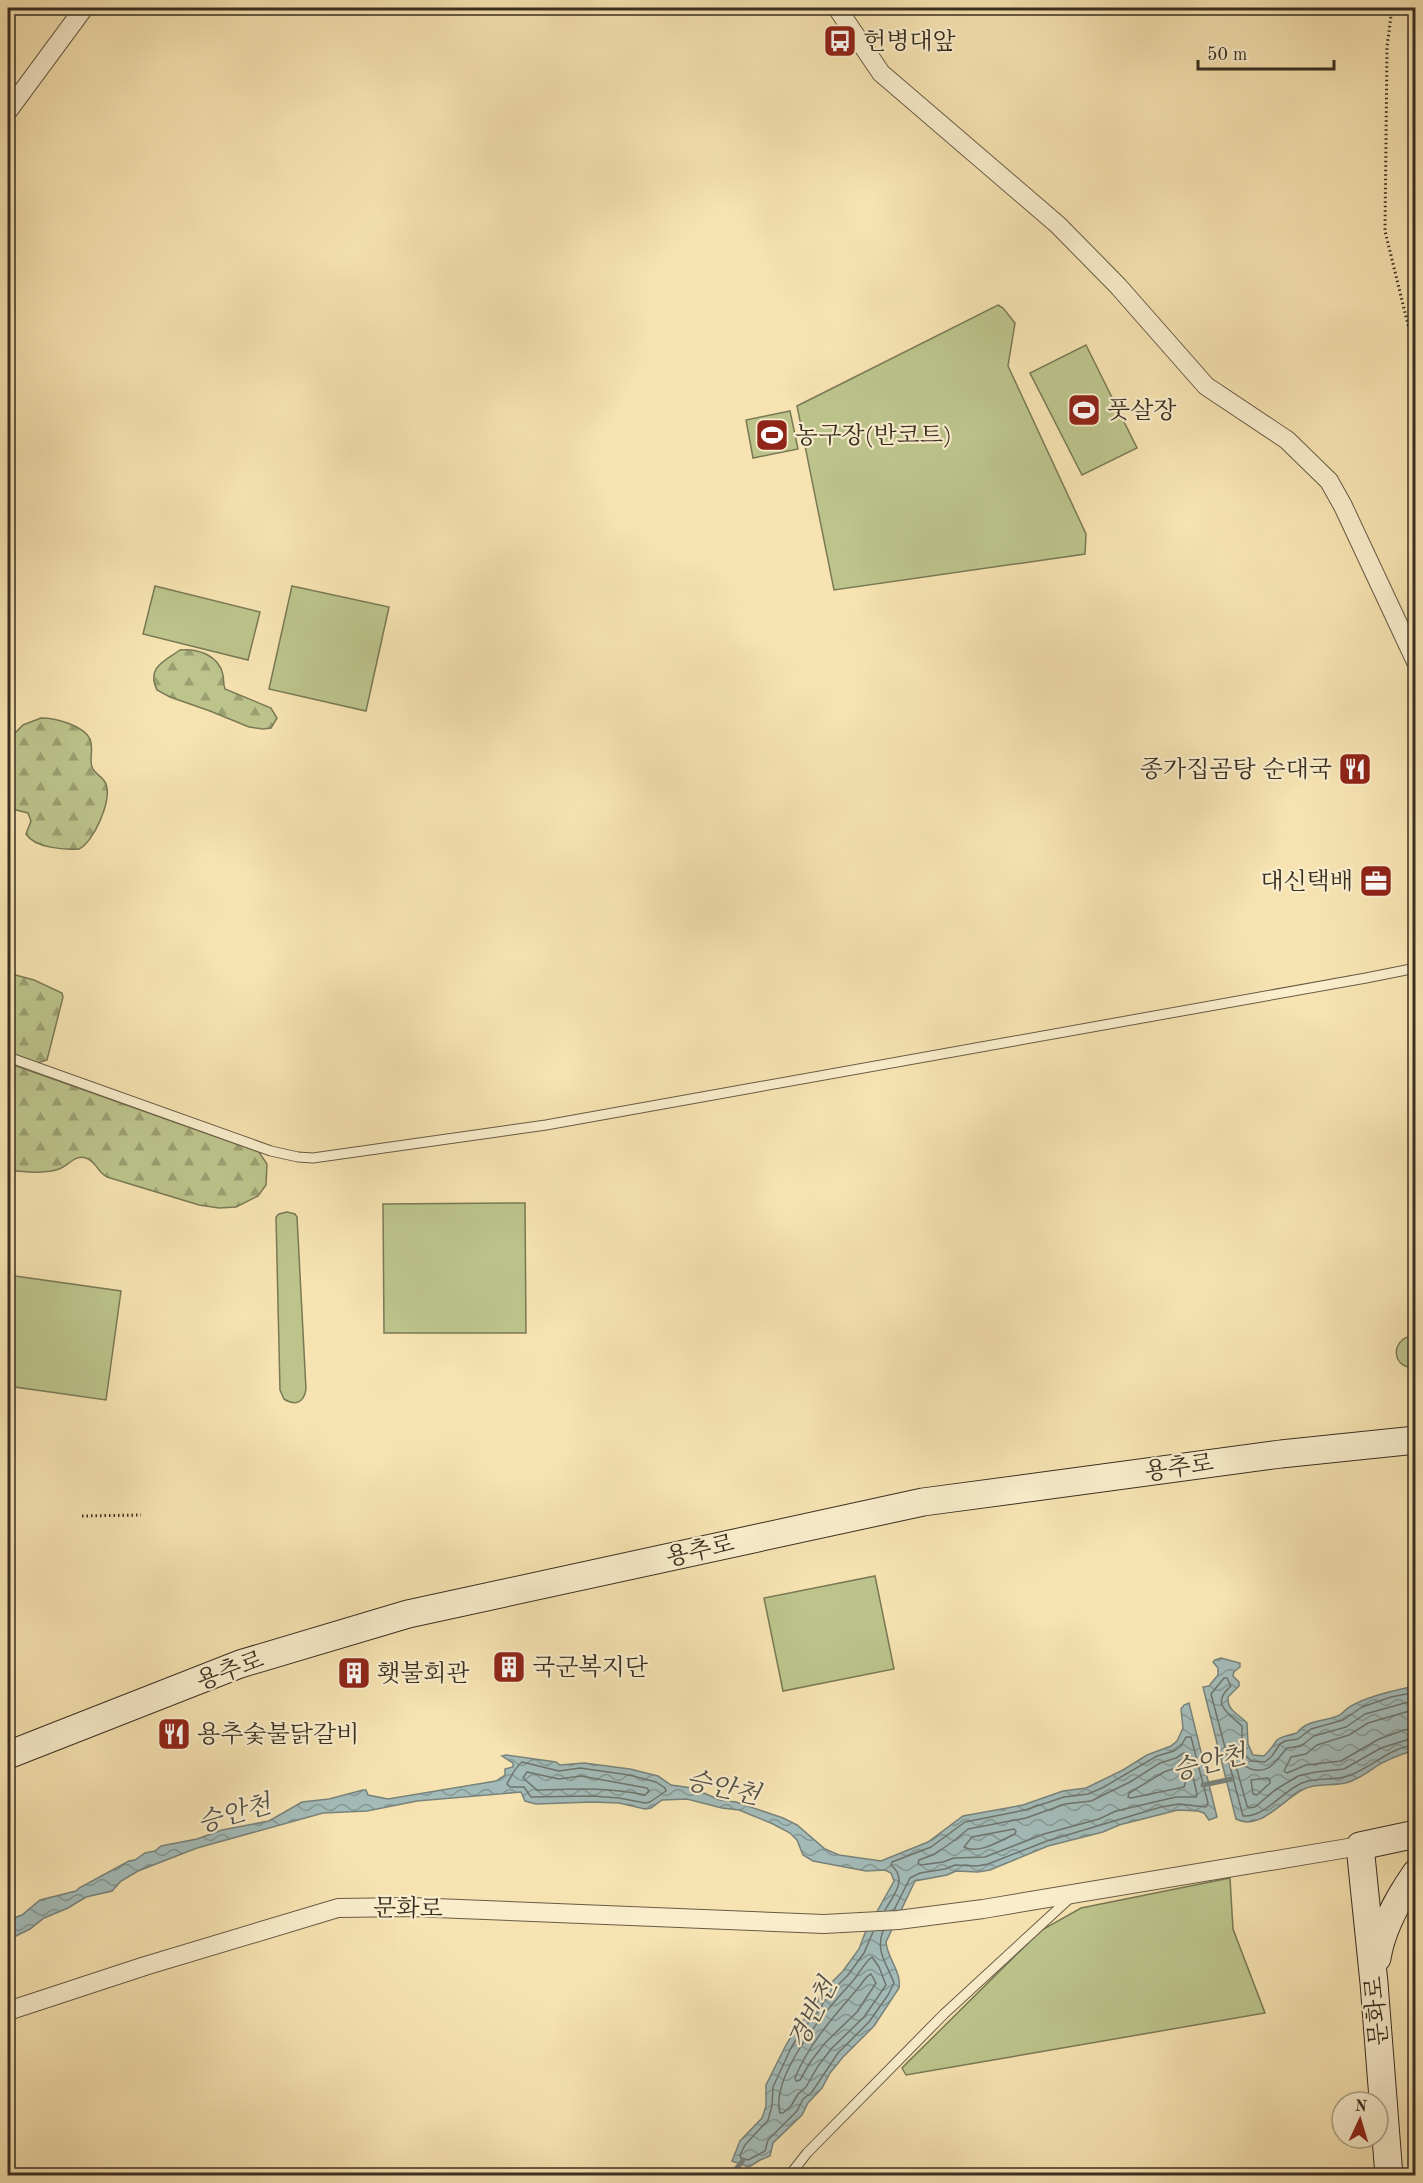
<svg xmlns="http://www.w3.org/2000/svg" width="1423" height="2183" font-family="'Old Standard TT','Noto Serif KR',serif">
<defs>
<pattern id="forest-firs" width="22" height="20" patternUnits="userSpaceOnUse" patternTransform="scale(1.5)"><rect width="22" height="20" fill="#bcc48c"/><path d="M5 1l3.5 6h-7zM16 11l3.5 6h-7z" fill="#9aa072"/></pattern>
<pattern id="water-waves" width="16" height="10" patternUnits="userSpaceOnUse" patternTransform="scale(1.5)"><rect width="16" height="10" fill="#a3bbb8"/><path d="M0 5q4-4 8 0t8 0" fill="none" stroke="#869895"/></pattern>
</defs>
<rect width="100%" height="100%" fill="#f6e3b1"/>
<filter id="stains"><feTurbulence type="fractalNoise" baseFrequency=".00333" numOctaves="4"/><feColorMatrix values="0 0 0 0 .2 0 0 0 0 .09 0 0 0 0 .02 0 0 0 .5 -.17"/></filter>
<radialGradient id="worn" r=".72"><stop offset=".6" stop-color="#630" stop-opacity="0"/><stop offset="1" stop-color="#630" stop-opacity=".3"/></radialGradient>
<g fill="url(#forest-firs)" stroke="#7a7956" stroke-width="1.5">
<path d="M180,650c17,-2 39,5 43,25 1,5 0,8 2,14l46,19 6,10 -6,10 -8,1 -14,-2 -39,-16 -40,-14 -13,-7c-11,-23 8,-29 23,-40z"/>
<path d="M41,718c14,0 42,7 49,21 4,9 -1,19 2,28 2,7 11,9 14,17 6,16 -12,58 -27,65 -15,1 -44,-1 -53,-15l5,-13 -3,-8 -20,-5v-27l6,-13v-34l9,-9z"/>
<path d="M8,973l26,7 28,13 1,4 -16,63 -10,3 -29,-11z"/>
<path d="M8,1063l251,89 8,12 -1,21 -8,11 -22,11 -17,1 -20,-3 -92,-28c-9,-4 -11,-16 -21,-19 -12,-4 -19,10 -30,12 -15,4 -33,2 -48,0z"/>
</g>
<g fill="#bcc48c" stroke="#7a7956" stroke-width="1.5">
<path d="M998,305l5,3 12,15 -7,43 78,168 -1,20 -251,36 -37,-184z"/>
<path d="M1086,345l51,103 -55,27 -52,-102z"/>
<path d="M790,411l8,38 -45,9 -7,-38z"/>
<path d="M155,586l105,26 -12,48 -105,-26z"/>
<path d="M292,586l97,21 -23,104 -97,-22z"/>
<path d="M525,1203l1,130h-142l-1,-129z"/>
<path d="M287,1212l8,2 2,3 9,172c-2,14 -11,17 -22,10l-4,-9 -4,-173 3,-3z"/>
<path d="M8,1275l113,16 -15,109 -98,-14z"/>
<path d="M1411,1336l4,1v30c-22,3 -26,-26 -4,-31z"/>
<path d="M875,1576l19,93 -111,22 -19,-93z"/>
<path d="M1230,1878l3,51 32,84 -359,62 -4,-7 138,-137 41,-23z"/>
</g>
<g fill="url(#water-waves)" stroke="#78837c" stroke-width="1.5">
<path d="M1221,1658l19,5v4l-6,5 -1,4 6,6v4l-11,11c-1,14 11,17 19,26l1,21 5,11 11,1c18,-17 4,-16 33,-23 10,-14 29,-11 43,-18 4,-3 7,-7 11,-9 20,-11 43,-15 64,-20v64c-13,4 -26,8 -38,16 -9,6 -17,12 -28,16 -14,5 -32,0 -45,7 -21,10 -44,43 -68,30l-33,-132 6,-1 9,-11v-7l-5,-6 2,-2z"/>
<path d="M1189,1703l28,114 -8,3 -5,-7 -6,-2 -20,-1 -59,15 -16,7 -55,14 -58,24 -12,2 -22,-1 -9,4 -32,6 -29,61c1,16 16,30 13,46l-25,38 -31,31 -13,16 -8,15 -14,15 -6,12 -29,28 -3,13 -10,4 -11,7 -17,-6 8,-20 22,-23 4,-12v-21l20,-40 11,-18 18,-20 7,-15 21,-21 16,-22 6,-16 29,-52 -3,-8 -6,-3 -19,1 -53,-10 -10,-6 -6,-15 -7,-7 -17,-9 -34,-14 -17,-2 -35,-9 -25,1 -11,8 -6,1 -26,-6 -27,-1 -56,2 -11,-3 -4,-9 -104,9 -50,10 -44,2 -126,35 -59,23 -17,10 -9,10 -26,6 -18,11 -24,10 -14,11 -22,11v-20l14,-5 18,-15 36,-9 3,-3 50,-27 6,-1 10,-7 10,-2 6,-5 36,-7 25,-9 47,-9 33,-19 27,-3 34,-9h3l2,5 20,4 108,-18 9,-6v-6l8,-2v-4l-11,-7 4,-1 50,7 4,3 24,-2 46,6 28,7 13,9 21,3 28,12 16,2 47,16 14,7 28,24 14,6 42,6 47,-19 35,-26 60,-11 40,-14 23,-3 37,-18 24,-15 24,-9 6,-5 6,-13 -2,-19 3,-4z"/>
</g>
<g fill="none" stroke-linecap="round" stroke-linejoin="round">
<g stroke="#6e746c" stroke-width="1.5">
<path d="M1416,1692l-25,5 -29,10 -19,13 -32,9 -13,10 -13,2 -5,3 -8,12 -7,6 -14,-1 -7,-7 -2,-10v-18c-14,-13 -32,-22 -11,-40l-4,-8h-3l-13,16 32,122c23,1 38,-24 59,-33 15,-6 31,-2 46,-7 24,-8 41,-29 68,-31"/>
<path d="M1416,1700l-51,14 -19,13 -32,9 -13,10 -14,2c-11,12 -17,27 -36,21 -5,-2 -9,-5 -13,-6l-2,3 11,40 2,2 6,-1 20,-17 23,-14 18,-4 28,-3 37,-21 35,-11"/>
<path d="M1416,1709l-48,14 -19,12 -32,10 -11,9 -15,3 -7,14 3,2 19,-8 35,-4 38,-22 25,-9 12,-2"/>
<path d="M1184,1753l4,2 9,39 -1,3h-20l-60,14 -17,8 -55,15 -59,23 -31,1 -11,4 -22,3 -3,-2 1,-3 16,-6 20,-14 13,-11 58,-11 39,-14 26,-3 39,-19 30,-19 16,-5z"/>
<path d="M522,1762l37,9 21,-3 49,7 27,7 9,6 1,3 -16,11 -5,1 -26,-5 -27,-2 -61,1 -7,-10h-14l-3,-3c3,-6 10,-18 15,-22z"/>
<path d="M1179,1767c5,3 8,15 5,20l-53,11 -3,-1 1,-4 35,-21z"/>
<path d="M527,1772l32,7 22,-3 66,12 2,3 -4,4c-37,-8 -71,-6 -108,-5l-14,-12z"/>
<path d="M1268,1778l2,2v3l-13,12 -4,-1 -2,-14z"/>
<path d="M1014,1829l2,2 -1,3c-14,6 -36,21 -51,13l8,-10z"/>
<path d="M885,1910c9,-15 23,-31 6,-45l1,-3 39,-15 34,-25 60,-12 39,-13 24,-3 14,-6 55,-32 17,-5 7,-5 5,-9h5l17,66 -2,4 -27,-3 -18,3 -114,34 -59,23 -11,2 -22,-1 -10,4 -25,4 -10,5 -16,32"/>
<path d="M873,1932l-9,21 -16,22 -21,21 -8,15 -17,19 -11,18 -18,39 -1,19 -4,14 -23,25 -5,10 1,3 7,2 17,-9 3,-11 29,-29 6,-12 9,-7 26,-39 31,-31 19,-27 6,-12c-7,-19 -19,-32 -11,-52"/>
<path d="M872,1957l7,10 7,18 -22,32 -32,31 -14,18 -12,21 -8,7 -7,12 -8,7h-3c-10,-38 47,-104 72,-131 7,-8 12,-19 20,-25z"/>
<path d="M871,1974l5,9 -19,29 -32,31 -14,18 -11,19 -4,1 -1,-3c14,-35 40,-63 64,-91 4,-5 7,-11 12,-13z"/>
</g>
<g stroke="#78837c" stroke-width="5">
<path d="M1203,1785l29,-6"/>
<path d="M731,2176l12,-16"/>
</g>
<g stroke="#685b45" stroke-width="11">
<g id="lane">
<path d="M8,1057l263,94 27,6 15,1 233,-33 820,-147 50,-10"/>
<path d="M789,2176l18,-23 137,-139 126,-116"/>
</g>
</g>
<g stroke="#685b45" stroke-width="20">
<g id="street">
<path d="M837,8l44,65 177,152 60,61 88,100 81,54 42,41 14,25 73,156"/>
<path d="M8,111l76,-103"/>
<path d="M8,2011l137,-45 193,-58 72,-1 414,17 74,-4 85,-11 377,-63"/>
</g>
</g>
<g stroke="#382e21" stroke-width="29">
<g id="secondary">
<path d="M8,1755l232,-91 168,-50 515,-112 358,-48 135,-14"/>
<path d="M1377,1958c5,-31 21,-59 39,-85"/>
<path d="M1389,2176l-15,-193 -14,-137 56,-12"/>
</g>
</g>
<g stroke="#382e21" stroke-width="3" stroke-dasharray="1.5 3" stroke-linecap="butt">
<path d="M1392,8l-5,39 -2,184 24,98 7,15"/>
<path d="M8,715l2,-14"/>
<path d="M82,1516l59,-1"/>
</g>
<use href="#lane" stroke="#f9edcc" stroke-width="9"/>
<use href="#street" stroke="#f9edcc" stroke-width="18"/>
<use href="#secondary" stroke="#f9edcc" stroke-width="27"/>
</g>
<defs>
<g id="bus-square" transform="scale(1.725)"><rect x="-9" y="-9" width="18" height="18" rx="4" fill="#8f2418" stroke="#f9edcc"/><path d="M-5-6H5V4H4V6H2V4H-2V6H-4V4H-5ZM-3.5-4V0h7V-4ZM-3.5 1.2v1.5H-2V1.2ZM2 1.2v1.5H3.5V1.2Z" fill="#fff"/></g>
<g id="stadium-square" transform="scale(1.725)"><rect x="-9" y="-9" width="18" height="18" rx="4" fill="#8f2418" stroke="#f9edcc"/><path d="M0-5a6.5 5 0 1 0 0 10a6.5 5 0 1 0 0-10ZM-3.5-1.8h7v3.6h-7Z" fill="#fff"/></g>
<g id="restaurant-square" transform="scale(1.725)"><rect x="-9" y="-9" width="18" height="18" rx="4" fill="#8f2418" stroke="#f9edcc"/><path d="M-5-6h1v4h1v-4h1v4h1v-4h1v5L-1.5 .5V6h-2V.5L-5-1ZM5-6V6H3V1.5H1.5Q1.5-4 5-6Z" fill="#fff"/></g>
<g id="office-square" transform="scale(1.725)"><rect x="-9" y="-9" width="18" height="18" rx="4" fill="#8f2418" stroke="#f9edcc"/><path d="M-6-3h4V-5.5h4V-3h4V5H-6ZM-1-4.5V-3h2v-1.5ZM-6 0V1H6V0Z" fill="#fff"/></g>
<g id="building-square" transform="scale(1.725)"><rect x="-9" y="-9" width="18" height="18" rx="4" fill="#8f2418" stroke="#f9edcc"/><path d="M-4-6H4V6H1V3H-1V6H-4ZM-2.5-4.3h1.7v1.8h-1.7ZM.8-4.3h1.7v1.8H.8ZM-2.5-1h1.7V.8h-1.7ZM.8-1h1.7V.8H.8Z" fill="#fff"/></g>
</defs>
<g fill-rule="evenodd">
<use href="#bus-square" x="840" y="41"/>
<use href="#stadium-square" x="1084" y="410"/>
<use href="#stadium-square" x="772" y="435"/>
<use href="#restaurant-square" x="1355" y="769"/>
<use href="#office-square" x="1376" y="881"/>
<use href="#building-square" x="509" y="1667"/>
<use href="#building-square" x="354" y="1673"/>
<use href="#restaurant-square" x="174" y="1734"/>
</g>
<g text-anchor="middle" stroke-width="4.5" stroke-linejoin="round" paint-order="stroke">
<g font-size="24" fill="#382e21" stroke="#f9edcc" text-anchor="start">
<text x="863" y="49">헌병대앞</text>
<text x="1107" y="418">풋살장</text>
<text x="795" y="443">농구장(반코트)</text>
<text x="1332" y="777" text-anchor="end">종가집곰탕 순대국</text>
<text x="1353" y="889" text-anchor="end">대신택배</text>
<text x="532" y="1675">국군복지단</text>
<text x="377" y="1681">횃불회관</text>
<text x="197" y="1742">용추숯불닭갈비</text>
</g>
<g font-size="24" fill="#382e21" stroke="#f9edcc">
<text transform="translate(1179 1467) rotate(-8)" y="8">용추로</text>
<text transform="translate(700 1550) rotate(-13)" y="8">용추로</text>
<text transform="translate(230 1670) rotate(-20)" y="8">용추로</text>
<text transform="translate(408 1908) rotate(1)" y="8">문화로</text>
<text transform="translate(1376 2011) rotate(-95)" y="8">문화로</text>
</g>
<g font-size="26" font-style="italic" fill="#535147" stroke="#f9edcc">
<text transform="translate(1209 1762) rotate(-14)" y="9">승안천</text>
<text transform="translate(723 1787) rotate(13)" y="9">승안천</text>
<text transform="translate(234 1813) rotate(-16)" y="9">승안천</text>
<text transform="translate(812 2013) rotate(-63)" y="9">경반천</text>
</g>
</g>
<rect width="1423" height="2183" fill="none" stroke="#f6e3b1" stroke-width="30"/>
<rect x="9" y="9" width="1405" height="2165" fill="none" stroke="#382e21" stroke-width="3"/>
<rect x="15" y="15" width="1393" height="2153" fill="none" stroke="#382e21" stroke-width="1.5"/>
<g transform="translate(1360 2120) rotate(4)"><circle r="28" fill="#f9edcc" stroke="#aca188" stroke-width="1.5"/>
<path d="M0-4.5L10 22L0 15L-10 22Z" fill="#8f2418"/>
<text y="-9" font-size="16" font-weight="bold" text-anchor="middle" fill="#382e21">N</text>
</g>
<path d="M1198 60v9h136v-9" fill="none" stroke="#382e21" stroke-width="3"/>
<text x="1207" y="60" font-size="18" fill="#382e21" stroke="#f9edcc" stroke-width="4.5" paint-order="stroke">50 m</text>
<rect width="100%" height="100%" filter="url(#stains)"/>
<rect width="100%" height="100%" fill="url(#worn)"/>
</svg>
